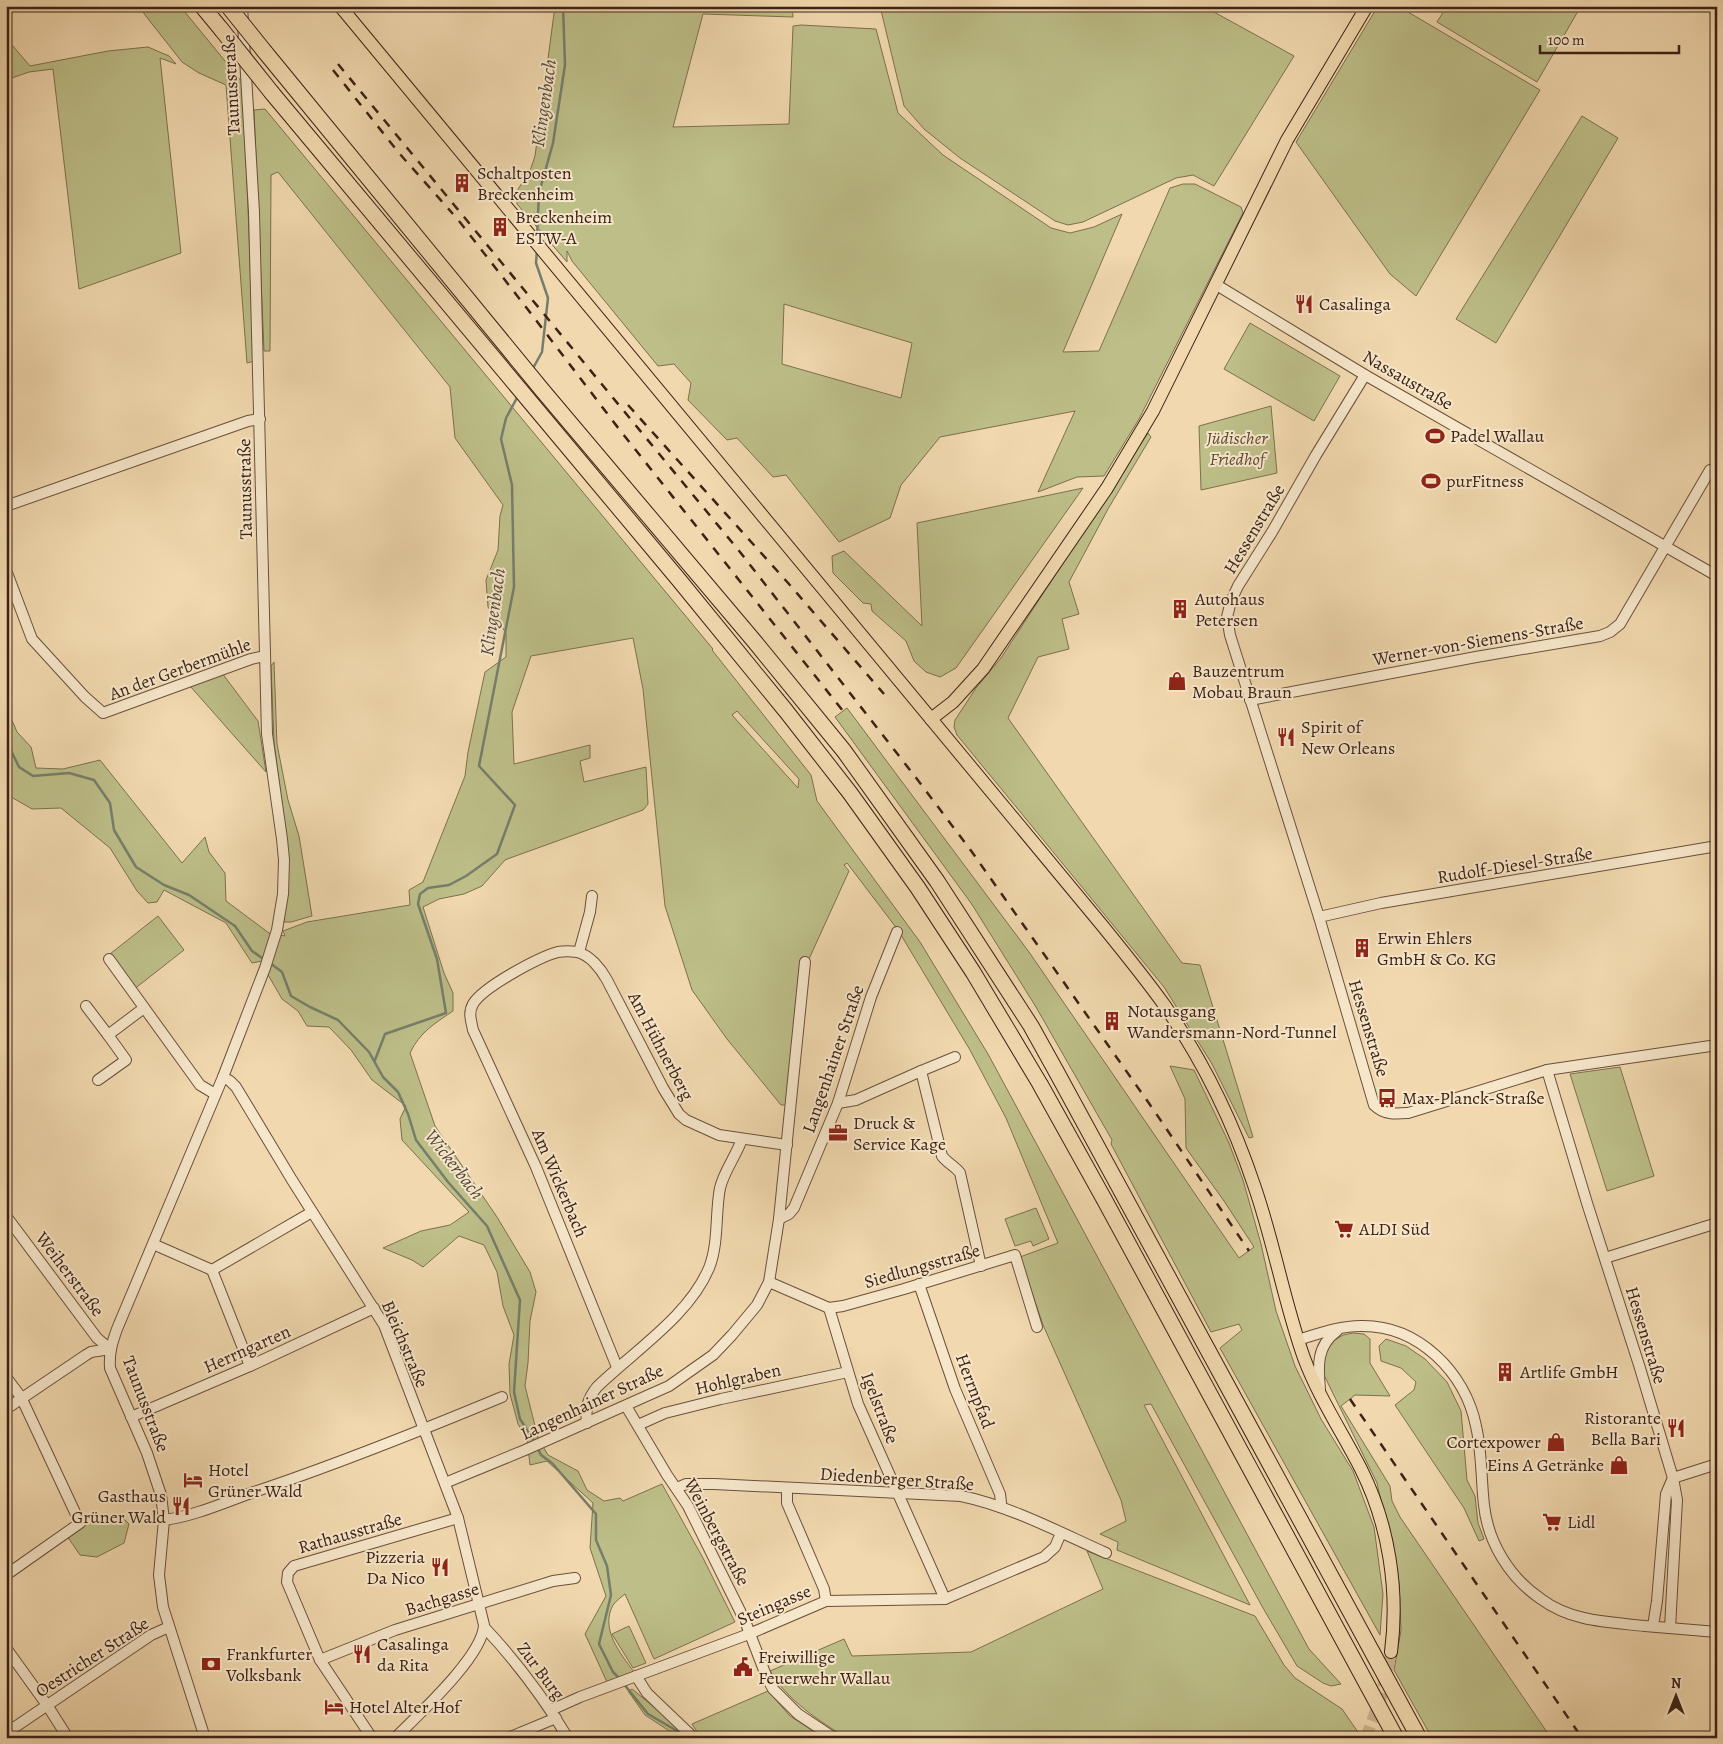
<svg xmlns="http://www.w3.org/2000/svg" width="1723" height="1744" font-family="Alegreya,serif">
<rect width="100%" height="100%" fill="#f1d8ae"/>
<filter id="stains"><feTurbulence type="fractalNoise" baseFrequency=".004" numOctaves="4"/><feColorMatrix values="0 0 0 0 .2 0 0 0 0 .09 0 0 0 0 .02 0 0 0 .5 -.17"/></filter>
<radialGradient id="worn" r=".72"><stop offset=".6" stop-color="#630" stop-opacity="0"/><stop offset="1" stop-color="#630" stop-opacity=".3"/></radialGradient>
<g fill="#bdbe88" stroke="#7d704e" fill-rule="evenodd">
<path d="M138,6h42l63,77 11,278 -7,2 -21,-278 -27,-12 -17,-11z"/>
<path d="M555,6h237l1,11 -90,-3 -30,113 116,-3 4,-98 8,-1 75,4 22,84 45,42 108,73 19,5 24,-6 28,-13 -59,138 36,-1 71,-163 13,-4h12l46,23 2,6 -104,206 -35,57 -27,1 -39,15 37,-81 -135,26 -39,48 -11,33 -51,24 -53,-67 -13,2 -36,-39 -10,2 -39,-40 3,-17 -17,-19 -16,2 -86,-105 -5,-10v11l-50,-58v-13l14,-23 4,-12zM784,304l128,39 -11,55 -119,-34z"/>
<path d="M880,6h323l91,50 -80,130 -21,-11 -17,3 -93,44 -15,3 -13,-4 -95,-63 -36,-29 -20,-23z"/>
<path d="M1378,6h20l142,84 -124,206 -26,-22 -94,-132z"/>
<path d="M1447,6h134l-44,76 -100,-60z"/>
<path d="M6,38l24,28 78,-15 40,-4 21,9 7,8 -16,-6 21,195 -102,36 -26,-220 -24,3 -23,8z"/>
<path d="M265,109l448,540 -1,1 99,125 6,26 103,141 68,112 321,595 32,35 -10,2 -8,-3 -26,-17 -34,-58 -112,-204 -7,1 106,200 -133,-55 1,-8 -18,-8 26,-13 -5,-21 -78,-175 -23,-68 38,-14 -52,-125 -36,-68 -72,-120 -51,-67 -3,2 5,6 -40,88 -9,1 -14,145h-5l-54,-66 -35,-49 -27,-84 -22,-217 -10,-51 -102,18 -19,56 2,52 76,-19v13l-10,3 4,21 62,-15 2,37 -5,6 -133,48 -5,2 -23,26 -18,8 -25,5 -16,8 21,66 9,20v18c-19,13 -33,21 -43,42l25,73 62,91 33,55 6,20 -6,29 -2,42 -3,23 13,52 10,17 30,16 9,19 17,11 16,-3 3,3 39,-17 41,74 32,64 -81,37 -29,-65c-4,3 -9,7 -12,11 -13,24 7,48 21,67l-27,10 -22,-48 21,-38 -16,-48 3,-45 -46,-42 -17,4 -3,-26 -9,-15 -8,-30 -1,-30 5,-29 -11,-29 -6,-34 -13,-27 -25,-9 -36,31 -11,-7 -29,-12 38,-17 29,-6 19,-13 -67,-72 -2,-21 6,-13 -34,-26 -21,-30 -22,-23 -22,-1 -9,-15 -16,-12 -15,-26v-13l-15,3 -26,-40 -62,-33 -7,12 -9,1 -11,-12 -27,-43 -49,-40 -29,1 -26,-15v-88l11,26 14,15 5,21 27,1 37,-9 82,103 23,-26 4,15 16,21 1,28 43,32 16,3 -2,-5 24,-9 103,-17 -1,-15 14,-8 42,-106 3,-24 17,-80 21,-15v-24l-18,-26 -2,-27 12,-30 2,-34 3,-11 -48,-67 -5,-51 -172,-215 -7,3 -1,176h-6l-10,-241zM737,711l62,68 -1,9 -66,-73z"/>
<path d="M1582,116l36,22 -122,205 -40,-24z"/>
<path d="M1250,323l90,53 -26,45 -90,-52z"/>
<path d="M1271,406l6,67 -76,17 -2,-64z"/>
<path d="M1148,433l3,4 -43,72 -39,73 10,32 -17,5 7,30 -31,8 -30,61 174,245 18,2 53,172 -4,1 -37,-74 -48,-77 -207,-252 -3,-8 1,-7 21,-32 25,-30z"/>
<path d="M1083,488l-127,180 -16,9 -14,-5 -12,-11 -8,-20 -34,-30 -1,-7 -8,-1 -30,-30 -1,-17 12,-5 78,75 -5,-103z"/>
<path d="M274,662l3,82 11,56 11,36 13,80 -21,6h-7l4,-41v-30l-14,-109 -3,-76z"/>
<path d="M222,673l36,48 8,51 -76,-86z"/>
<path d="M847,708l182,244 210,306 15,-11 -30,-46 -38,-53 -1,-49 -15,-33 24,4 35,73 14,37 18,64 15,67 19,55 26,53 32,52 21,56 9,67 -3,41 -160,-287 22,-18 -3,-6 -28,8 -100,-188 1,-4 -76,-133 -65,-104 -136,-186z"/>
<path d="M158,916l26,34 -51,40 -23,-36z"/>
<path d="M1620,1067l34,109 -47,15 -37,-117z"/>
<path d="M1036,1208l13,31 -16,7 -2,-5 -16,5 -10,-27z"/>
<path d="M1353,1333l11,1 6,5v24l20,33 -35,-1 -14,11 49,80 2,15 8,16 151,221h-119l-38,-68 7,-40 -2,-47 -22,-100 -54,-110 2,-22 5,-8 13,-8z"/>
<path d="M1386,1339l20,7 19,13 22,23 14,29 6,69 8,16 3,27 6,16 -5,2 -15,-33 -69,-103 19,-15 2,-8 -15,-14 -20,-7 -2,-15z"/>
<path d="M124,1519l5,5 -5,19 -27,14 -17,-2 -13,-19 14,-12z"/>
<path d="M1087,1551l168,65 29,49 11,13 47,31 20,29h-515c-28,-17 -60,-38 -77,-67l74,-32 8,17 119,-4 132,-63z"/>
<path d="M629,1626l17,37 -13,5 -21,-34z"/>
<path d="M632,1689l60,49h-12l-35,-23 -17,-24z"/>
<path d="M768,1691l22,25 34,22h-123l-9,-14z"/>
</g>
<g fill="none" stroke-linecap="round" stroke-linejoin="round">
<g stroke="#767e6b" stroke-width="2.5">
<path d="M537,237l2,-44 14,-50 12,-78 -2,-59"/>
<path d="M532,370l10,-18 6,-54 -12,-35 1,-13"/>
<path d="M6,740l13,27 14,9 36,-3 25,7 16,23 4,27 22,37 28,18 25,10 46,31 17,25 13,9"/>
<path d="M270,963l12,9 9,24 19,11 28,13 31,32 14,25 15,15 10,22 8,26 32,42 39,44 33,74 -6,92 6,27 15,23"/>
<path d="M375,1060l10,-26 61,-21 -9,-54 -19,-55 2,-10 8,-6 21,-3 17,-9 31,-22 18,-49 -36,-39 35,-179 -2,-102 -11,-46 5,-21 12,-22"/>
<path d="M537,1447l4,8 11,8 44,51v26l11,26 4,29 -12,49 14,28 7,7"/>
<path d="M623,1683l25,31 31,18 6,6"/>
</g>
<path stroke="#cdb48f" stroke-width="12" stroke-dasharray="12 6" stroke-linecap="butt" d="M1366,1738l14,-38 11,-48"/>
<g stroke="#6a503b" stroke-width="12">
<g id="minor">
<path d="M1215,284l150,91 352,201"/>
<path d="M1365,375l-49,80 -44,77 -34,54 -7,15 -4,16 3,18 89,282 55,188c10,10 21,9 34,8l139,-43 40,133 52,162 34,113 4,22 -7,128"/>
<path d="M6,506l242,-85 12,-2"/>
<path d="M6,570l26,69 53,58 18,16 148,-54 13,-3"/>
<path d="M1250,700l226,-43 124,-21 10,-4 10,-8 90,-154"/>
<path d="M1319,917l62,-14 336,-57"/>
<path d="M579,952l11,-40 2,-16"/>
<path d="M109,959l91,126 15,9"/>
<path d="M86,1006l22,29 36,-27"/>
<path d="M1547,1070l170,-25"/>
<path d="M921,1071l34,-14"/>
<path d="M223,1077l7,4 6,6 56,93 92,145 74,193 26,107c-1,31 -66,90 -89,113"/>
<path d="M98,1080l28,-20 -18,-25"/>
<path d="M838,1103l18,-3 65,-29 21,85c5,7 13,10 18,17l21,93"/>
<path d="M6,1216l91,122 13,11"/>
<path d="M779,1219l10,-5 5,-6 44,-105 33,-106 26,-65"/>
<path d="M153,1244l59,26 38,96"/>
<path d="M1605,1258l112,-35"/>
<path d="M212,1270l100,-58"/>
<path d="M769,1282l60,26 14,-2 61,-17 111,-34 22,72"/>
<path d="M919,1284l36,105 45,105 1,9 -1,4"/>
<path d="M829,1308l29,96 87,195"/>
<path d="M1298,1340c20,-6 41,-14 63,-14 57,-1 104,46 115,100 6,26 5,53 8,79 4,38 26,73 57,94 31,23 68,23 104,27 24,2 48,4 72,6"/>
<path d="M617,1367l-81,-200 -63,-137c-2,-10 -5,-17 0,-26 10,-17 66,-47 85,-52 6,-1 12,-1 19,0 13,3 24,17 30,28l56,108 16,26 7,6 33,15 68,10"/>
<path d="M6,1377l15,20 59,126 -74,52"/>
<path d="M1320,1390c-2,-23 -4,-44 17,-59"/>
<path d="M626,1406l41,69 21,31 57,115 22,57 6,11 25,25 36,24"/>
<path d="M6,1409l80,-54 5,-3 19,-3"/>
<path d="M131,1417l119,-51 124,-58"/>
<path d="M587,1423c-2,-15 1,-25 10,-36 37,-36 92,-71 112,-119 10,-25 6,-54 11,-80 4,-17 16,-32 22,-49"/>
<path d="M638,1425l27,-12 56,-14 127,-27"/>
<path d="M1673,1478l44,-14"/>
<path d="M445,1483l80,-33 144,-64 44,-31 19,-20 25,-30 12,-23 10,-63 26,-257"/>
<path d="M677,1488l9,-4h28l247,12c49,10 100,37 145,57"/>
<path d="M787,1488v15l37,86 2,12"/>
<path d="M164,1520c31,-4 61,-18 90,-28 84,-28 166,-61 248,-95"/>
<path d="M1653,1626l4,-25 9,-107 7,-16"/>
<path d="M484,1627c33,35 59,70 84,111"/>
<path d="M6,1648l41,57 21,33"/>
<path d="M320,1660l75,-30 158,-49 22,-3"/>
<path d="M636,1676l11,17 43,41"/>
<path d="M551,1710l29,-13 169,-63 77,-33 119,-2 99,-42 11,-10 6,-14"/>
<path d="M6,1727h9l6,-4 130,-88 18,-8"/>
<path d="M205,1738l-42,-131 -4,-32 5,-55 -3,-25 -14,-42 -37,-85c-1,-15 2,-25 7,-39l106,-252 42,-109 12,-38 6,-36 1,-34 -2,-21 -15,-105 -13,-522 -12,-206"/>
<path d="M372,1738l-52,-78 -33,-78 1,-9 6,-7 164,-48"/>
<path d="M508,1738l48,-20"/>
</g>
</g>
<g stroke="#3d2215" stroke-width="14">
<g id="major">
<path d="M340,6l761,918c22,27 44,54 64,82 38,55 68,116 89,179 20,57 30,117 50,173 15,40 38,74 57,111 28,56 38,121 30,183"/>
<path d="M931,719l22,-17 30,-33 124,-181 46,-77 134,-271 80,-134"/>
</g>
</g>
<g stroke="#3d2215" stroke-width="17">
<g id="highway">
<path d="M202,6l19,23"/>
<path d="M265,52l278,339 212,251 89,109 93,130 94,145 25,45 363,667"/>
<path d="M272,93l407,487 107,131 64,82 68,95 55,84 67,112 64,115 292,539"/>
</g>
</g>
<use href="#minor" stroke="#f6e6ca" stroke-width="10"/>
<use href="#major" stroke="#f1d8ae" stroke-width="12"/>
<use href="#highway" stroke="#f1d8ae" stroke-width="15"/>
<g stroke="#3d2215" stroke-width="2.5" stroke-dasharray="9 9" stroke-linecap="butt">
<path d="M338,64l402,488 177,227 55,73 181,257 96,142"/>
<path d="M333,70l66,83 54,61"/>
<path d="M459,221l70,90 90,118 224,282"/>
<path d="M628,405l161,179 95,110"/>
<path d="M1350,1399l232,339"/>
</g>
<g stroke="#3d2215" stroke-width="17" stroke-linecap="butt">
<g id="highway-bridge">
<path d="M228,6l37,46"/>
<path d="M221,29l51,64"/>
</g>
</g>
<use href="#highway-bridge" stroke="#f1d8ae" stroke-width="15"/>
</g>
<defs>
<g id="building-bare" transform="scale(1.5)"><path d="M-4-6H4V6H1V3H-1V6H-4ZM-2.5-4.3h1.7v1.8h-1.7ZM.8-4.3h1.7v1.8H.8ZM-2.5-1h1.7V.8h-1.7ZM.8-1h1.7V.8H.8Z" fill="#8f2418" stroke="#f6e6ca" stroke-width="2.5" paint-order="stroke"/></g>
<g id="restaurant-bare" transform="scale(1.5)"><path d="M-5-6h1v4h1v-4h1v4h1v-4h1v5L-1.5 .5V6h-2V.5L-5-1ZM5-6V6H3V1.5H1.5Q1.5-4 5-6Z" fill="#8f2418" stroke="#f6e6ca" stroke-width="2.5" paint-order="stroke"/></g>
<g id="stadium-bare" transform="scale(1.5)"><path d="M0-5a6.5 5 0 1 0 0 10a6.5 5 0 1 0 0-10ZM-3.5-1.8h7v3.6h-7Z" fill="#8f2418" stroke="#f6e6ca" stroke-width="2.5" paint-order="stroke"/></g>
<g id="shop-bare" transform="scale(1.5)"><path d="M-5-2.5h2.3a2.7 3.5 0 0 1 5.4 0H5L5.5 6h-11ZM-1.5-2.5h3a1.5 2.3 0 0 0-3 0Z" fill="#8f2418" stroke="#f6e6ca" stroke-width="2.5" paint-order="stroke"/></g>
<g id="bus-bare" transform="scale(1.5)"><path d="M-5-6H5V4H4V6H2V4H-2V6H-4V4H-5ZM-3.5-4V0h7V-4ZM-3.5 1.2v1.5H-2V1.2ZM2 1.2v1.5H3.5V1.2Z" fill="#8f2418" stroke="#f6e6ca" stroke-width="2.5" paint-order="stroke"/></g>
<g id="office-bare" transform="scale(1.5)"><path d="M-6-3h4V-5.5h4V-3h4V5H-6ZM-1-4.5V-3h2v-1.5ZM-6 0V1H6V0Z" fill="#8f2418" stroke="#f6e6ca" stroke-width="2.5" paint-order="stroke"/></g>
<g id="supermarket-bare" transform="scale(1.5)"><path d="M-6-5.5h2.5l.6 2H6L4.5 2H-2.5L-4.4-4H-6ZM-1.5 3.2a1.3 1.3 0 1 0 .1 0ZM3 3.2a1.3 1.3 0 1 0 .1 0Z" fill="#8f2418" stroke="#f6e6ca" stroke-width="2.5" paint-order="stroke"/></g>
<g id="hotel-bare" transform="scale(1.5)"><path d="M-6-4.5h1.5V1H6V5H4.5V3h-9V5H-6ZM-4 0a1.8 1.8 0 1 1 3.6 0ZM.5 0V-2.5h3Q6-2.5 6 0Z" fill="#8f2418" stroke="#f6e6ca" stroke-width="2.5" paint-order="stroke"/></g>
<g id="bank-bare" transform="scale(1.5)"><path d="M-6-4H6V4H-6ZM0-2.3a2.3 2.3 0 1 0 0 4.6a2.3 2.3 0 1 0 0-4.6Z" fill="#8f2418" stroke="#f6e6ca" stroke-width="2.5" paint-order="stroke"/></g>
<g id="civic-bare" transform="scale(1.5)"><path d="M-.6-6.5H3V-4.5H.6V-3L4-1V1h2V6H-6V1h2V-1L-.6-3ZM-1.2 2.5V6h2.4V2.5Z" fill="#8f2418" stroke="#f6e6ca" stroke-width="2.5" paint-order="stroke"/></g>
</defs>
<g fill-rule="evenodd">
<use href="#building-bare" x="462" y="183"/>
<use href="#building-bare" x="500" y="227"/>
<use href="#restaurant-bare" x="1304" y="304"/>
<use href="#stadium-bare" x="1435" y="436"/>
<use href="#stadium-bare" x="1431" y="481"/>
<use href="#building-bare" x="1180" y="609"/>
<use href="#shop-bare" x="1177" y="681"/>
<use href="#restaurant-bare" x="1286" y="737"/>
<use href="#building-bare" x="1362" y="948"/>
<use href="#building-bare" x="1112" y="1021"/>
<use href="#bus-bare" x="1387" y="1098"/>
<use href="#office-bare" x="838" y="1133"/>
<use href="#supermarket-bare" x="1344" y="1229"/>
<use href="#building-bare" x="1505" y="1372"/>
<use href="#restaurant-bare" x="1676" y="1428"/>
<use href="#shop-bare" x="1556" y="1442"/>
<use href="#shop-bare" x="1619" y="1465"/>
<use href="#hotel-bare" x="193" y="1480"/>
<use href="#restaurant-bare" x="181" y="1506"/>
<use href="#supermarket-bare" x="1552" y="1522"/>
<use href="#restaurant-bare" x="440" y="1567"/>
<use href="#restaurant-bare" x="362" y="1654"/>
<use href="#bank-bare" x="211" y="1664"/>
<use href="#civic-bare" x="743" y="1667"/>
<use href="#hotel-bare" x="334" y="1707"/>
</g>
<g text-anchor="middle" stroke-width="4" stroke-linejoin="round" paint-order="stroke">
<g font-size="18" fill="#3d2215" stroke="#f6e6ca">
<text transform="translate(231 85) rotate(-93)" y="6">Taunusstraße</text>
<text transform="translate(1408 380) rotate(30)" y="6">Nassaustraße</text>
<text transform="translate(245 489) rotate(-91)" y="6">Taunusstraße</text>
<text transform="translate(1254 529) rotate(-59)" y="6">Hessenstraße</text>
<text transform="translate(1478 641) rotate(-10)" y="6">Werner-von-Siemens-Straße</text>
<text transform="translate(180 669) rotate(-20)" y="6">An der Gerbermühle</text>
<text transform="translate(1515 865) rotate(-9)" y="6">Rudolf-Diesel-Straße</text>
<text transform="translate(1369 1028) rotate(73)" y="6">Hessenstraße</text>
<text transform="translate(661 1046) rotate(62)" y="6">Am Hühnerberg</text>
<text transform="translate(833 1059) rotate(-71)" y="6">Langenhainer Straße</text>
<text transform="translate(560 1183) rotate(67)" y="6">Am Wickerbach</text>
<text transform="translate(922 1266) rotate(-16)" y="6">Siedlungsstraße</text>
<text transform="translate(70 1274) rotate(53)" y="6">Weiherstraße</text>
<text transform="translate(1646 1335) rotate(73)" y="6">Hessenstraße</text>
<text transform="translate(405 1344) rotate(67)" y="6">Bleichstraße</text>
<text transform="translate(247 1349) rotate(-24)" y="6">Herrngarten</text>
<text transform="translate(738 1379) rotate(-13)" y="6">Hohlgraben</text>
<text transform="translate(975 1391) rotate(69)" y="6">Herrnpfad</text>
<text transform="translate(592 1402) rotate(-25)" y="6">Langenhainer Straße</text>
<text transform="translate(146 1404) rotate(69)" y="6">Taunusstraße</text>
<text transform="translate(880 1408) rotate(69)" y="6">Igelstraße</text>
<text transform="translate(897 1479) rotate(4)" y="6">Diedenberger Straße</text>
<text transform="translate(717 1532) rotate(62)" y="6">Weinbergstraße</text>
<text transform="translate(350 1533) rotate(-16)" y="6">Rathausstraße</text>
<text transform="translate(442 1599) rotate(-17)" y="6">Bachgasse</text>
<text transform="translate(774 1605) rotate(-23)" y="6">Steingasse</text>
<text transform="translate(92 1657) rotate(-33)" y="6">Oestricher Straße</text>
<text transform="translate(541 1671) rotate(53)" y="6">Zur Burg</text>
</g>
<g font-size="18" fill="#3d2215" stroke="#f6e6ca" text-anchor="start">
<text x="477" y="179">Schaltposten<tspan x="477" dy="21">Breckenheim</tspan></text>
<text x="515" y="223">Breckenheim<tspan x="515" dy="21">ESTW-A</tspan></text>
<text x="1319" y="310">Casalinga</text>
<text x="1450" y="442">Padel Wallau</text>
<text x="1446" y="487">purFitness</text>
<text x="1195" y="605">Autohaus<tspan x="1195" dy="21">Petersen</tspan></text>
<text x="1192" y="677">Bauzentrum<tspan x="1192" dy="21">Mobau Braun</tspan></text>
<text x="1301" y="733">Spirit of<tspan x="1301" dy="21">New Orleans</tspan></text>
<text x="1377" y="944">Erwin Ehlers<tspan x="1377" dy="21">GmbH &amp; Co. KG</tspan></text>
<text x="1127" y="1017">Notausgang<tspan x="1127" dy="21">Wandersmann-Nord-Tunnel</tspan></text>
<text x="1402" y="1104">Max-Planck-Straße</text>
<text x="853" y="1129">Druck &amp;<tspan x="853" dy="21">Service Kage</tspan></text>
<text x="1359" y="1235">ALDI Süd</text>
<text x="1520" y="1378">Artlife GmbH</text>
<text x="1661" y="1424" text-anchor="end">Ristorante<tspan x="1661" dy="21">Bella Bari</tspan></text>
<text x="1541" y="1448" text-anchor="end">Cortexpower</text>
<text x="1604" y="1471" text-anchor="end">Eins A Getränke</text>
<text x="208" y="1476">Hotel<tspan x="208" dy="21">Grüner Wald</tspan></text>
<text x="166" y="1502" text-anchor="end">Gasthaus<tspan x="166" dy="21">Grüner Wald</tspan></text>
<text x="1567" y="1528">Lidl</text>
<text x="425" y="1563" text-anchor="end">Pizzeria<tspan x="425" dy="21">Da Nico</tspan></text>
<text x="377" y="1650">Casalinga<tspan x="377" dy="21">da Rita</tspan></text>
<text x="226" y="1660">Frankfurter<tspan x="226" dy="21">Volksbank</tspan></text>
<text x="758" y="1663">Freiwillige<tspan x="758" dy="21">Feuerwehr Wallau</tspan></text>
<text x="349" y="1713">Hotel Alter Hof</text>
</g>
<g font-size="18" font-style="italic" fill="#5d4932" stroke="#f6e6ca">
<text x="1237" y="444">Jüdischer<tspan x="1237" dy="21">Friedhof</tspan></text>
</g>
<g font-size="19" font-style="italic" fill="#554839" stroke="#f6e6ca">
<text transform="translate(543 103) rotate(-82)" y="7">Klingenbach</text>
<text transform="translate(492 612) rotate(-82)" y="7">Klingenbach</text>
<text transform="translate(455 1164) rotate(52)" y="7">Wickerbach</text>
</g>
</g>
<rect width="1723" height="1744" fill="none" stroke="#f1d8ae" stroke-width="25"/>
<rect x="8" y="8" width="1708" height="1729" fill="none" stroke="#3d2215" stroke-width="2.5"/>
<rect x="12" y="12" width="1698" height="1719" fill="none" stroke="#3d2215"/>
<g transform="translate(1676 1696)" stroke="#f6e6ca" stroke-width="4" paint-order="stroke">
<path d="M0-4L9 19L0 12L-9 19Z" fill="#3d2215"/>
<text y="-8" font-size="14" font-weight="bold" text-anchor="middle" fill="#3d2215">N</text>
</g>
<path d="M1540 45v8h139v-8" fill="none" stroke="#3d2215" stroke-width="2.5"/>
<text x="1548" y="45" font-size="15" fill="#3d2215" stroke="#f6e6ca" stroke-width="4" paint-order="stroke">100 m</text>
<rect width="100%" height="100%" filter="url(#stains)"/>
<rect width="100%" height="100%" fill="url(#worn)"/>
</svg>
